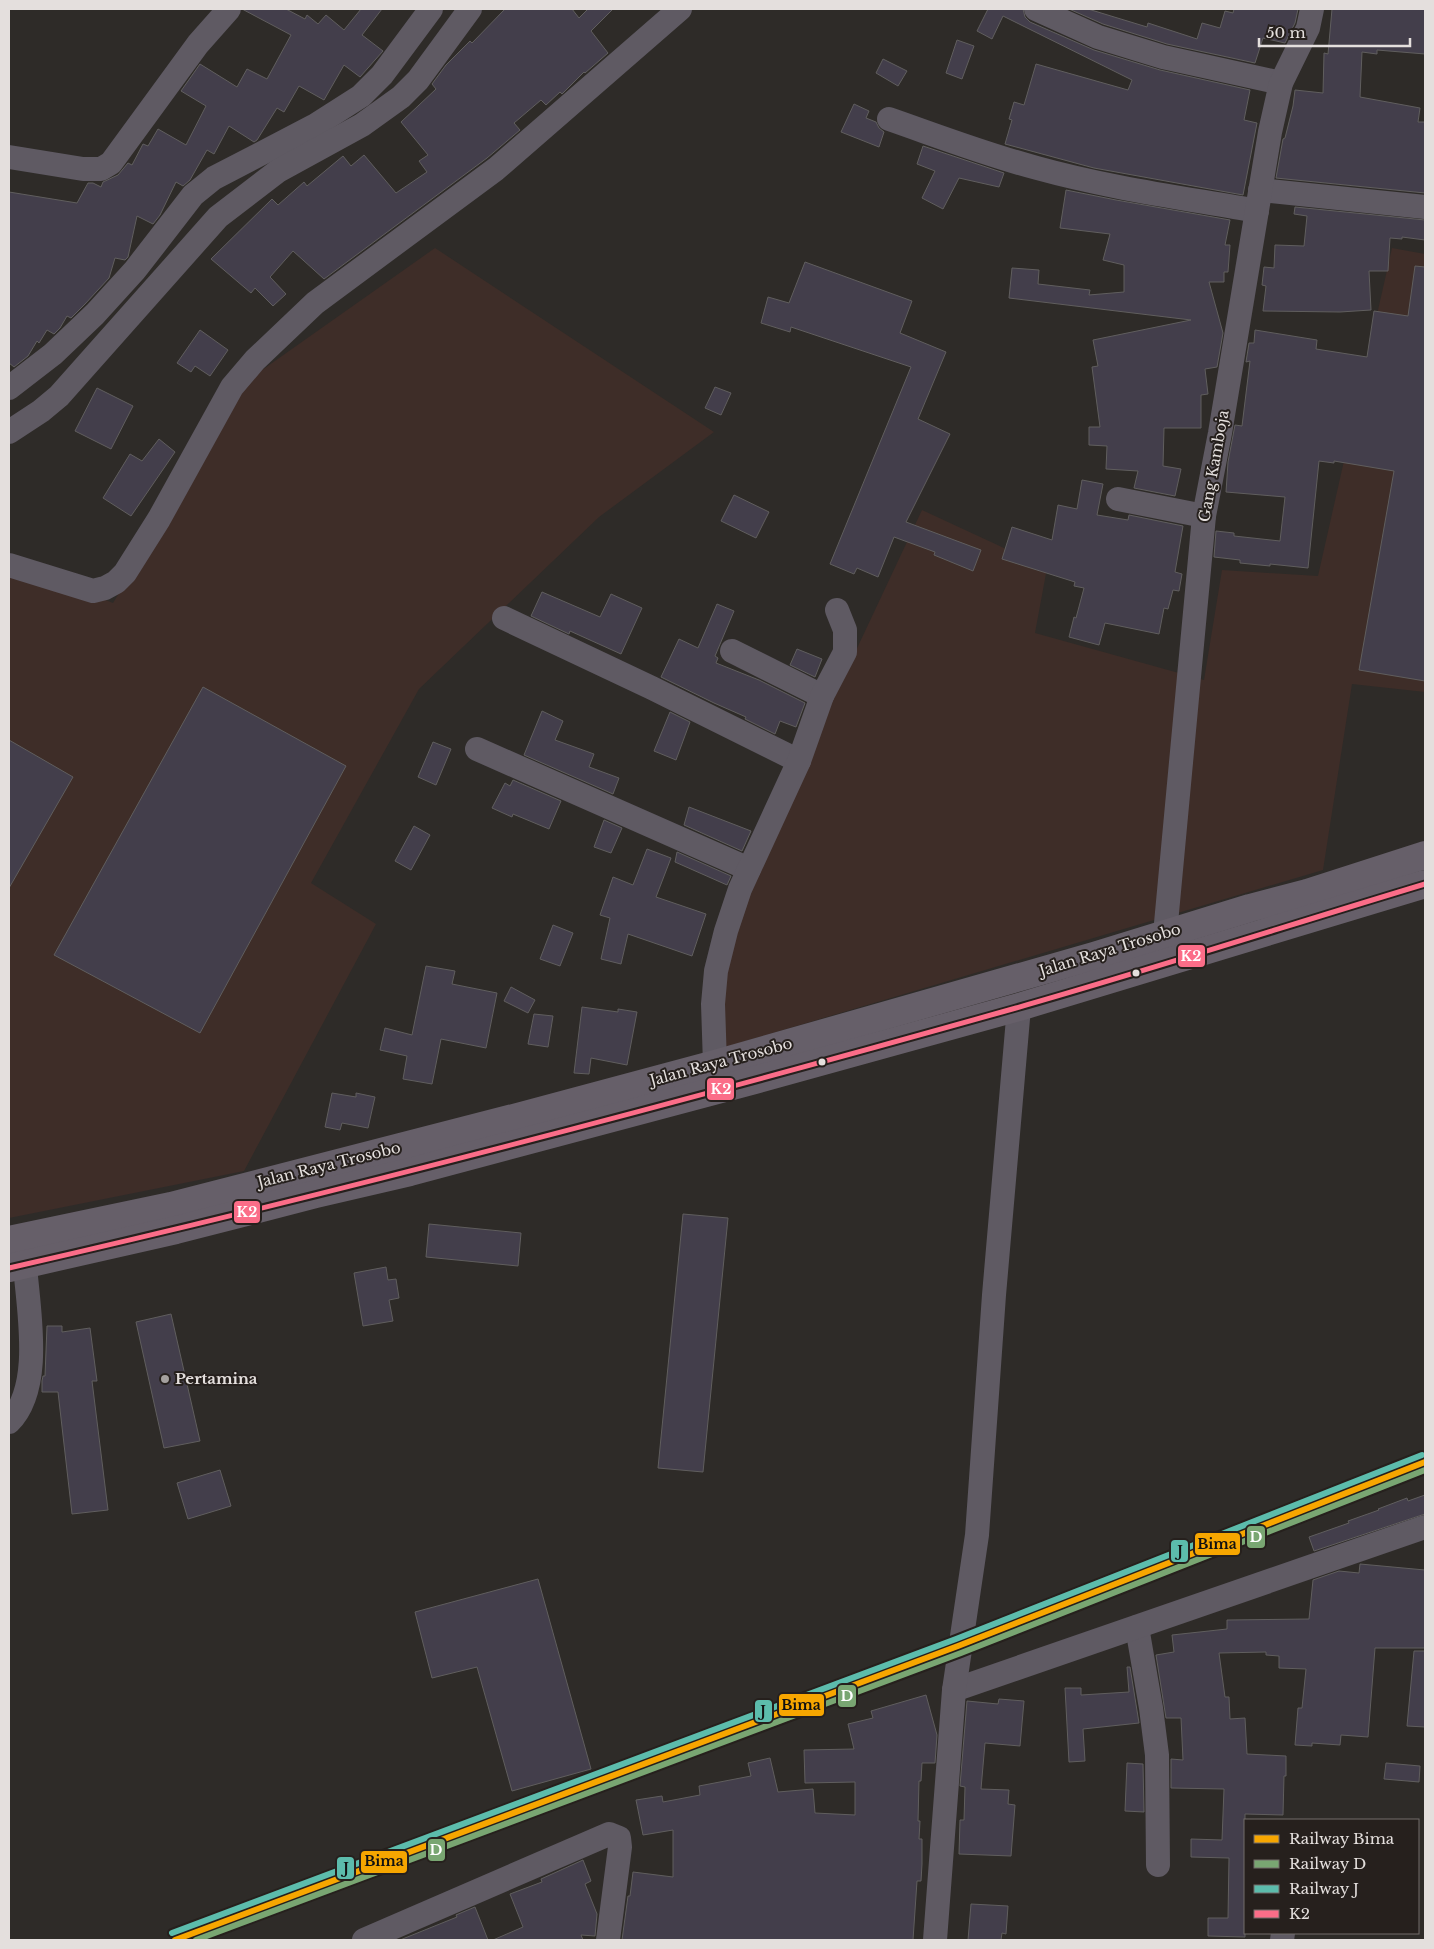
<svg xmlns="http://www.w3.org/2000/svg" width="1434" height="1949" font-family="'Libre Baskerville',serif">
<rect width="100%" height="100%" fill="#2e2b28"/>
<g fill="#3e2d28">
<path d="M435,248l279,184 -115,85 -180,172 -108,194 65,41 -132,247 -235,47v-651l6,-4 98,40 135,-223z"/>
<path d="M1392,248l33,6v438l-73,-8 -29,186 -611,181 -1,-92 211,-449 125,58 -12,65 169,47 18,-110 96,6z"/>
</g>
<g fill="#433e4b" stroke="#605e5e">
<path d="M242,9h44l19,10 2,-4 11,9 8,-9 18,15 17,-21h21l-20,26 21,16 -23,26 -16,-12 -20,35 -25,-14 -15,26 -7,-4 -20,32 -3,2 -25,-16 -15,28 -7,-4 -17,30 -7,6 -7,-4 -16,33 -7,9 -16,-8 -9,41 -3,3 -10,-2 -6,20 -24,26 -14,14 -4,-2 -7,12 -6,6 -7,-4 -8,13 -2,-2 -9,15 -14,11 -5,-4v-171l68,11 11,-20h5l8,4 2,-5 15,-7 10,-12 4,2 11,-21 5,2 10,-17 28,16 20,-39 -25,-15 19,-27 37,23 10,-18 20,10 24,-44z"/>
<path d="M505,9h67l7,9 9,-9h25l-22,22 17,22 -23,20 -1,-1 -22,22 -2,-2 -14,13 -5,-5 -27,23 6,7 -33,28 -163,121 -31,-28 -23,26 16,17 -13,12 -18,-18 -4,5 -40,-34 61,-60 6,6 26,-23 3,4 36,-30 8,10 13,-11 32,38 31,-21 -8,-11 9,-6 -27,-33 35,-33 -4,-5 14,-19 24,-24 2,2z"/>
<path d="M988,9h35l2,8 5,5 64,28 66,20 90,20 -6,30 13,3 -14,72 -149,-27 -89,-24 7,-24 -3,-1 5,-17 10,3 12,-41 92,26 4,-10 -129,-64 -11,23 -15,-8z"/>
<path d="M1069,9h19l59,18 1,-4 49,16 5,-16 18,5 5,-17 8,2 1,-4h64l-3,14 -10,20 -22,-5 -8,25 -88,-19 -64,-20z"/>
<path d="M1332,9h93v45l-48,-4v4l-15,-2 -2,45 60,11 -2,14h7v71l-149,-15 7,-39 2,-1 8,-32 2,-16 28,3 1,-40 4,1z"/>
<path d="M957,40l17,6 -12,33 -16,-6z"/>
<path d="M883,59l24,12 -9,15 -22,-13z"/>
<path d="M854,104l15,7 -3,7 10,4 3,6 5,4 -5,15 -38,-15z"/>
<path d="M923,146l81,27 -5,14 -40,-9 -16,31 -21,-11 13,-27 -18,-7z"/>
<path d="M1066,190l50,10 114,20 -5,25h5l-2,27h-4v10h-15l14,51 -6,34 -12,2 3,25 -7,1v33h-37l-1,38 18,3 -6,27 -41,-8 4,-17 -32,-2 1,-23 -18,-1v-18h11l-8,-60 6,-1 -5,-26 98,-20 -182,-22 3,-30 27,2 -1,14 52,6 -1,5 35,-3v-27l-21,-5 7,-26 -50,-6z"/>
<path d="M1295,207l130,13v20l-23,-3v2l-12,-1 -2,33h-19l2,39 -31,2 -77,-1 3,-25 -4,-1 2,-18 10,1 1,-23 29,1 3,-30 -13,-2z"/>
<path d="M805,262l107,39 -12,32 46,19 -28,67 32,15 -44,88 75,28 -8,21 -39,-16 1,-3 -41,-15 -16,40 -21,-9 -3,6 -24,-10 81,-197 -120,-40 -1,5 -29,-9 7,-26 21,6z"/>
<path d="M1415,266l10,1v414l-66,-11 35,-199 -60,-10v2l-15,-2 -11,107 -38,-4v2l-30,-3v-3l-26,-3 2,-26 18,2v3l46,5 5,-44 -59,-5 2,-30 7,-37 7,1 8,-65 -4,1 3,-19h5l1,-13 62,10 -1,9 51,8 7,-46 34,5z"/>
<path d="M200,330l28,20 -18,26 -15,-10 -4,6 -14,-9z"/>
<path d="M715,387l16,6 -10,22 -16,-7z"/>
<path d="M97,388l36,18 -22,43 -36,-18z"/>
<path d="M159,439l16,13 -44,64 -28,-18 27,-44 12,7z"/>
<path d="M1082,480l21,4 -6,31 31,5 1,-5 54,11 -8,46 7,2 -3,17 -6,-1 -5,19 -4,-1 -5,26 -54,-11 -6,22 -30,-8 5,-20 2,1 8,-30 -10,-2 1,-4 -73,-23 10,-32 40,13 6,-35 19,4z"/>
<path d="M734,495l35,17 -13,26 -35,-17z"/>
<path d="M542,592l58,25 11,-23 31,14 -21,46 -51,-23 -1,3 -38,-18z"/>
<path d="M717,604l17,7 -19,45 3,2 -2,5 43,17 46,23 -9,24 -16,-6 -5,13 -30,-15 1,-2 -32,-14 -53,-26 18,-38 19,9z"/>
<path d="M797,649l25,10 -7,18 -25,-12z"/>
<path d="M203,687l143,79 -146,267 -146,-78z"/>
<path d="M542,711l21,10 -8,19 39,14 -5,13 30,11 -6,16 -89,-39z"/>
<path d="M670,712l20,10 -14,38 -22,-9z"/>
<path d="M9,740l64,37 -64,111z"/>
<path d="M433,742l18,7 -15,36 -18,-8z"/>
<path d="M513,780l48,21 -12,28 -36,-15 -1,3 -20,-9 13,-25 5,3z"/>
<path d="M689,807l62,24 -9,20 -58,-26z"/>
<path d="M604,820l18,8 -11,25 -17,-6z"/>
<path d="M414,826l16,9 -19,35 -16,-9z"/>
<path d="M647,849l24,9 -15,39 50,17 -14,42 -64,-22 -7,30 -20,-5 9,-41 -10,-3 13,-38 20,8z"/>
<path d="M677,852l54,24 -4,9 -52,-23z"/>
<path d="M553,925l20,8 -13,33 -20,-7z"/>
<path d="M426,966l29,5 -3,13 45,9 -11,55 -45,-9 -9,45 -29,-5 4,-23 -27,-6 5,-22 27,7z"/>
<path d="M511,987l24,13 -7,13 -24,-12z"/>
<path d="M582,1007l36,5v-3l19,3 -10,53 -36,-7 -2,16 -15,-1z"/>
<path d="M534,1014l19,2 -5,31 -20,-3z"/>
<path d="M332,1093l24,4v-4l19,4 -7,31 -26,-5 -2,7 -15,-3z"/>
<path d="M683,1214l45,4 -25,254 -45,-4z"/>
<path d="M429,1224l92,9 -3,33 -92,-9z"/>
<path d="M386,1267l2,13 8,-1 3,19 -10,2 4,21 -30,5 -9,-53z"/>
<path d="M171,1314l29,127 -36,7 -28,-126z"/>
<path d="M47,1326h15v6l28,-4 7,53h-5l16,129 -36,4 -14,-122h-16v-11l1,-5h2z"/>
<path d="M220,1470l11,36 -43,13 -11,-36z"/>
<path d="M1425,1495v19l-111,37 -5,-14 40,-14 -1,-2 31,-11 -1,-1 29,-11 1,3z"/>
<path d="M1360,1564l65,6v78h-50l-7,89 -27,-2 -1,10 -28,-2v3l-17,-1 3,-37h4l4,-39 -27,-1v-12l-13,-1v-3l-47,1 6,44h4l1,22 15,-1 2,36 39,2v20h-2l-1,39 -38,-1v123l-37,-1v-18h20l1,-60 -38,-1v-18l31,1 2,-51 -53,-1v-29l12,1 -2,-42h-15l-10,-63 18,-3 -2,-17 55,-6v-9l82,-1 4,-39 26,-9 20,2z"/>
<path d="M538,1579l53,190 -79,22 -35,-124 -45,11 -17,-66z"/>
<path d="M1414,1651h11v76l-18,-1z"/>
<path d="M1127,1667h3l9,56 -56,6 2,32 -16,1 -4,-74h16v7l48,-3z"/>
<path d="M926,1695l11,40 -2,28h-13l-1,18h-2l-1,40h2l-1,18h3v25l-1,17h-4l-4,59h-291l6,-44h2l3,-24 40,5v-47l-30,5 -7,-35 26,-4 1,6 37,-7 -1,-9 52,-10 -3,-13 22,-5 8,34 35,-3 2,24 40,2v-33l-50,1 -1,-33 50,-1 -6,-25 25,-6 -2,-7z"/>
<path d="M999,1699l25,2 -4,45 -35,-3 -4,46 28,1 -1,14 7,1 -4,51 -52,-2 1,-34h4l1,-33 -5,-1 7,-85 31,3z"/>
<path d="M1127,1763l16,1 1,48 -19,-1z"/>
<path d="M1386,1763l34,3 -1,16 -35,-3z"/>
<path d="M583,1860l8,21 -6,3 12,30 -2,22 -14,-1 2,5h-90l30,-13 -13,-33 32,-12 -1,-3z"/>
<path d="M971,1904l37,2 -2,28 -4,-1 -1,7h-33z"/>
<path d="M475,1907l13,33h-88l57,-23 -1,-2z"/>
</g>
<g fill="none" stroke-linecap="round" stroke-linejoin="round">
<g stroke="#5f5a63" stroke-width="24">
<path d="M1036,9l62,28 65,20 118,26"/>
<path d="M889,119c49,17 98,36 148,49 72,20 147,30 220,43"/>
<path d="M9,157l74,12h18l10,-6 87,-119 31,-35"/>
<path d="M1260,190l165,17"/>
<path d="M9,388l44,-34 42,-40 40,-44 58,-75 21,-17 100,-52 47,-30 21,-21 49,-66"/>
<path d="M9,432l32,-21 18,-15 159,-179 60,-46 84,-46 39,-28 17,-17 52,-71"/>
<path d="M1118,499l86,17"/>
<path d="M9,565l84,26 12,-3 11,-6 9,-9 34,-54 73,-132 23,-27 60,-57 181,-134 184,-160"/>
<path d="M504,618l148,70 147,73"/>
<path d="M732,651l90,45"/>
<path d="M477,749l272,120"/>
<path d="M1165,934l39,-418 16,-83 50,-301 11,-49 27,-55 4,-19"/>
<path d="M715,1064l-2,-60 3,-33 10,-40 14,-42 59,-128 23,-65 23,-44v-22l-8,-20"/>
<path d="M9,1422c35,-35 19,-113 16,-157"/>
<path d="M1137,1627l14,81 6,47 1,110"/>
<path d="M954,1690l471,-163"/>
<path d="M364,1940l245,-106 10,4 1,9 -12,93"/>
<path d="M935,1940l19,-250 23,-155 17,-240 25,-288"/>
<path d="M1282,1940l1,-7"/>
</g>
<g stroke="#665f69" stroke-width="28">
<path d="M9,1240l162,-34 350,-90 194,-52 379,-108 156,-48 57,-15 118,-38"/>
<path d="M9,1268l167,-38 140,-36 94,-22 345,-92 264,-73 406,-123"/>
</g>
<g stroke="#26201d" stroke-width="9">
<path id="bus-1" d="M9,1268c338,-77 673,-166 1007,-260 137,-39 273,-83 409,-124"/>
</g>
<use href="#bus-1" stroke="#fb6d88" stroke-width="5"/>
<g stroke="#26201d" stroke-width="10">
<path id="rail-1" d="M175,1940l783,-294 467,-184"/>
</g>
<g stroke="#26201d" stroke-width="10">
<path id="rail-2" d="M196,1940l765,-287 464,-183"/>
</g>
<g stroke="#26201d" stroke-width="10">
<path id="rail-3" d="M172,1933l784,-294 466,-184"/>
</g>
<use href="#rail-1" stroke="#f7a600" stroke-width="6"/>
<use href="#rail-2" stroke="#79a672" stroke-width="6"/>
<use href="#rail-3" stroke="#5cbcac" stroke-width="6"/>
</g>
<g fill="#e4dfdd" stroke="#26201d" stroke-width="2">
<circle cx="1136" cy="973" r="4.5"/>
<circle cx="822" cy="1062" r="4.5"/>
</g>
<circle fill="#a4a09e" stroke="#26201d" stroke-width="2" cx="165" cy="1379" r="5"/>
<g text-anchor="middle" stroke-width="4" stroke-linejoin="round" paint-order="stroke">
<g font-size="15" fill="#e4dfdd" stroke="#26201d">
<text transform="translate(1214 466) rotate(-80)" y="5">Gang Kamboja</text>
<text transform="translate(1110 950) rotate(-17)" y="5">Jalan Raya Trosobo</text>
<text transform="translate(721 1062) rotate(-15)" y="5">Jalan Raya Trosobo</text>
<text transform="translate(329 1165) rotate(-14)" y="5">Jalan Raya Trosobo</text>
</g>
<g font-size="15" font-weight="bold" fill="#e4dfdd" stroke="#26201d" text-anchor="start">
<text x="175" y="1384">Pertamina</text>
</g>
</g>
<g stroke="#26201d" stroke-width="2">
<rect x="1177" y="944" width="29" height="24" rx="5" fill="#fb6d88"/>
<rect x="706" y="1077" width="29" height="24" rx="5" fill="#fb6d88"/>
<rect x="233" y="1200" width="28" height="24" rx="5" fill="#fb6d88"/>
<rect x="1246" y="1525" width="20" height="24" rx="5" fill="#79a672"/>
<rect x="1194" y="1532" width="47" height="24" rx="5" fill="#f7a600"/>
<rect x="1170" y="1539" width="19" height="24" rx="5" fill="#5cbcac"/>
<rect x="837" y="1684" width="20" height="24" rx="5" fill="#79a672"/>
<rect x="778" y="1693" width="47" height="24" rx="5" fill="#f7a600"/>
<rect x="754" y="1699" width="19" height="24" rx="5" fill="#5cbcac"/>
<rect x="427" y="1838" width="19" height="24" rx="5" fill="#79a672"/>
<rect x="360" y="1850" width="48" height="24" rx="5" fill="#f7a600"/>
<rect x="336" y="1856" width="19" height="24" rx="5" fill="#5cbcac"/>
</g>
<g font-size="14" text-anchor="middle" font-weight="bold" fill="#fff">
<text x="1191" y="961">K2</text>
<text x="721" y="1094">K2</text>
<text x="247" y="1217">K2</text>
<text x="1256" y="1542">D</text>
<text x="847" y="1701">D</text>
<text x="436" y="1855">D</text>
</g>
<g font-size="14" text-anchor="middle" font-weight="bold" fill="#111">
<text x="1217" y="1549">Bima</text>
<text x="1180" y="1556">J</text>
<text x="801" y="1710">Bima</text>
<text x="763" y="1716">J</text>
<text x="384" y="1866">Bima</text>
<text x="346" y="1873">J</text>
</g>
<rect width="1434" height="1949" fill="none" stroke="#e4dfdd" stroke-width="20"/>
<rect x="1244" y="1819" width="175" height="115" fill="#26201d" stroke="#726c6a"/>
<rect x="1254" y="1835" width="25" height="8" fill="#f7a600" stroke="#726c6a"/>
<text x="1289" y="1844" font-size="15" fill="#e4dfdd">Railway Bima</text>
<rect x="1254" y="1860" width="25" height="8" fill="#79a672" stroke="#726c6a"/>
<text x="1289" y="1869" font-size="15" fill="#e4dfdd">Railway D</text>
<rect x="1254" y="1885" width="25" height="8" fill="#5cbcac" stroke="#726c6a"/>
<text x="1289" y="1894" font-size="15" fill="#e4dfdd">Railway J</text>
<rect x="1254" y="1910" width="25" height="8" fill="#fb6d88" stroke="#726c6a"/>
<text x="1289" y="1919" font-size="15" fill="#e4dfdd">K2</text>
<path d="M1259 38v8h151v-8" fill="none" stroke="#e4dfdd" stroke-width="2.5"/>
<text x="1266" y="38" font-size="15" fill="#e4dfdd" stroke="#26201d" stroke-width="4" paint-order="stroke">50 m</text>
</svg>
